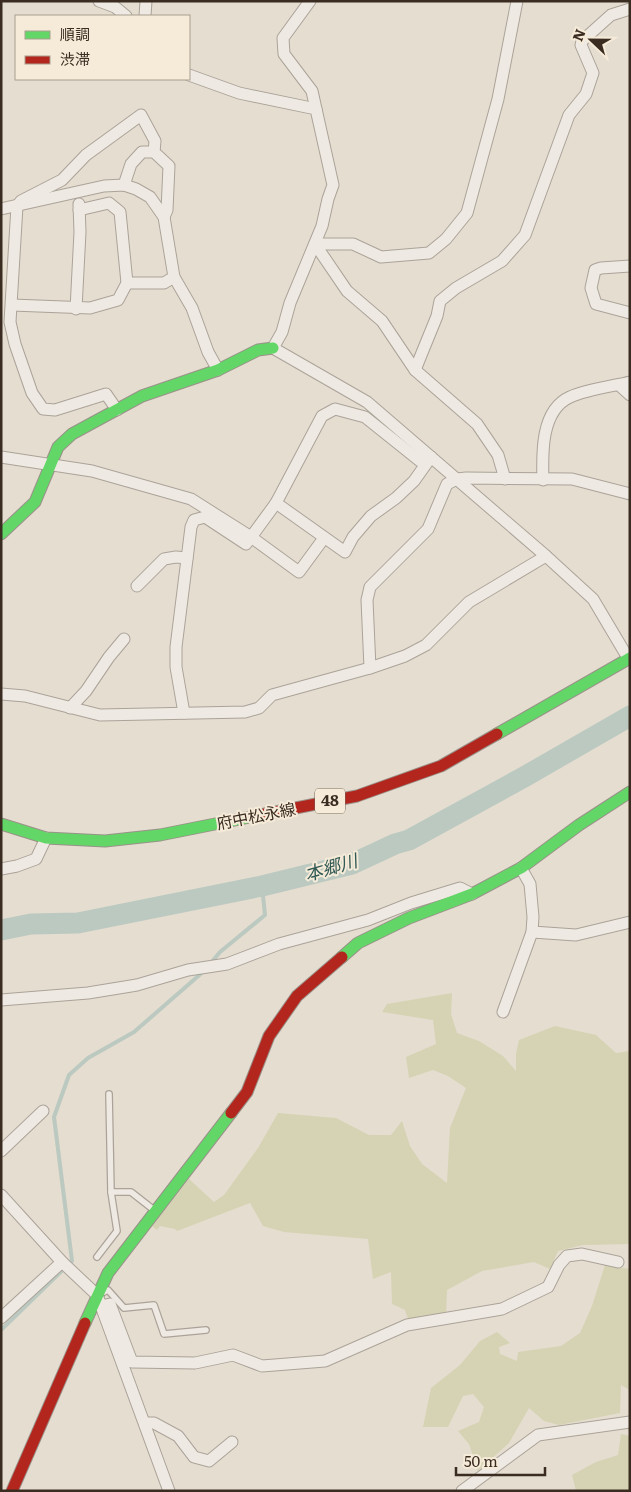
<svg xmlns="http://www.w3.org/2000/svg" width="631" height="1492" font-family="Literata,'Noto Sans JP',serif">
<rect width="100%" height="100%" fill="#e5ddd0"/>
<g fill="#d5d3b3">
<path d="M452,993l-1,21 6,19 22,8 24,15 13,15v-17l3,-14 36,-14 41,9 20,18 14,-2v193l-47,1 -25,6 -8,18 -16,-7 -52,9 -35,19 -1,26 -38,3 -3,-9 -13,-6 -1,-32 -18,7 -5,-40 -84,-7 -21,-6 -13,-23 -73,28 -2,-2 -15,-3 -3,4 -5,-4 37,-47 25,23 10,-7 34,-47 20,-35 58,5 33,17h22l11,-14 8,25 12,18 25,19 3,-55 16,-40 -18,-12 -15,-6 -24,8 -3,-21 30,-13 -3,-24 -51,-8 5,-8z"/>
<path d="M605,1265l25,4v121l-9,-5 -1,28 -61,12 -15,-4 -15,-13 -20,35 -31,28 -9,-27 -11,-13 21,-9 5,-15 -11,-13 -10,2 -15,31h-25l8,-39 29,-23 20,-24 17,-9 13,11 -11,4 1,7 17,7 1,-9 43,-6 19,-13 12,-27z"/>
<path d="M621,1434l9,2v55h-54l-4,-16 24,-13 22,-7z"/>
</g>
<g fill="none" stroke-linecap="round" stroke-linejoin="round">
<g stroke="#bbc9c0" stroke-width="4">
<path d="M210,964l10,-12 45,-37 -3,-29"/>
<path d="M1,1330l71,-69 -18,-144 15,-42 19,-17 46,-26 70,-61"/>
</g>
<path stroke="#bbc9c0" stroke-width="21" d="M1,930l30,-6 47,-1 184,-37 90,-22 43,-20 14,-4 115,-63 106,-61"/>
<g stroke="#aba399" stroke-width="8">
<g id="lane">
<path d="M111,1192h20l23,18"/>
<path d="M97,1257l20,-26 -6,-39 -2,-98"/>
<path d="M102,1293l6,-3 16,18 30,-3 10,29 42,-4"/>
</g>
</g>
<g stroke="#aba399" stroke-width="13">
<g id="street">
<path d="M99,1l16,6 11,9"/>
<path d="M310,1l-27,37 1,16 28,37 4,18"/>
<path d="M145,16l1,-15"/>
<path d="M189,75l50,18 77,16 17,76 -5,14 -6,27 -32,77 -8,29 -9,16 94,54 179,154 47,43 35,59"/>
<path d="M124,185l7,-21 11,-12h12l15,14 -2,44 -3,7"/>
<path d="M1,209l103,-23 20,-1 12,4 14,8 14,20 10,60 18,31 16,44 10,18"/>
<path d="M315,244h38l28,13 48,-4 17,-14 21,-26 31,-114 19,-98"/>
<path d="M315,244l32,47 35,30 33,49 62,54 21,31 7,24"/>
<path d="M630,266l-29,2 -6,2 -4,18 5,16 34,9"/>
<path d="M127,283h37l10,-6"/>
<path d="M12,305l78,3 28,-8 9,-17 -7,-71 -11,-9 -30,7"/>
<path d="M76,309l4,-77 -1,-28"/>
<path d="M415,370l22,-54 3,-15 16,-13 46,-27 23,-26 44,-120 17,-21 7,-21 -12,-28 1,-4 29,-26 19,-6"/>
<path d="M619,385l11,10"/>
<path d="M117,410l-11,-16 -51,16 -12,-1 -11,-16 -17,-49 -5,-22 7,-116 4,-5 41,-21 24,-25 55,-40 14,26 -1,11"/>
<path d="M1,457l91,14 99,28 60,38 48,35 25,-34"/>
<path d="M543,480c-1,-27 -2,-70 27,-83 15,-7 43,-11 60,-15"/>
<path d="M276,503l69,49 8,-15 18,-21 25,-18 18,-17 17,-24"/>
<path d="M137,586l27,-27 12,-2 11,1"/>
<path d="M370,668l-3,-68 3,-13 58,-58 19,-45 10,-5 9,-1 106,1 58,15"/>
<path d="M1,694l24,2 75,19 145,-3 14,-4 13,-13 98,-27 35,-12 21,-11 43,-43 77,-46"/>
<path d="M70,708l16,-17 23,-34 15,-18"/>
<path d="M184,713l-8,-46v-20l15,-120 3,-7 11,-3 41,27 30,-41 46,-87 13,-7 30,8 55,44 11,-4"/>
<path d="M1,869l16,-3 19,-7 10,-21"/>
<path d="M532,932l44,3 54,-13"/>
<path d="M1,1000l87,-7 49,-8 51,-15 39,-6 52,-20 89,-24 43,-17 49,-15 12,6"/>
<path d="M503,1012l29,-80 1,-15 -3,-33 -9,-16"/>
<path d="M1,1151l42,-40"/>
<path d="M1,1195l61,67"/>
<path d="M101,1306l9,-2 22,58 63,1 38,-8 29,11 63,-5 82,-36 95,-16 46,-22 11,-22 8,-9 15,-2 36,8"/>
<path d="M1,1318l61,-56 35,33 72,196"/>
<path d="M145,1423h9l24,13 16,21 15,4 23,-19"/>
<path d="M462,1491l76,-56 92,-13"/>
</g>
</g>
<g stroke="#9a9289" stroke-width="13">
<g id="fast">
<path d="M1,534l34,-32 23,-55 14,-13 70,-38 76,-26 40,-20 15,-2"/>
<path d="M497,734l133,-76"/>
<path d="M1,824l45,14 59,3 55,-6 90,-18"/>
<path d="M342,957l16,-14 51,-25 63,-24 49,-26 58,-43 51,-33"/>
<path d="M85,1323l23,-50 123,-160"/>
</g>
</g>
<g stroke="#9a9289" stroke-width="13">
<g id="jam">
<path d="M250,817l107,-21 84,-30 56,-32"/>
<path d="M231,1113l16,-21 22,-56 28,-40 45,-39"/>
<path d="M12,1491l73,-168"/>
</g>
</g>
<use href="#lane" stroke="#eee9e2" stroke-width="5.5"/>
<use href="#street" stroke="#eee9e2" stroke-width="11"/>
<use href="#fast" stroke="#63d668" stroke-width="11"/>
<use href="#jam" stroke="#b3261e" stroke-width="11"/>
</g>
<g text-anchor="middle" stroke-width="4" stroke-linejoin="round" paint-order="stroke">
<rect fill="#f5ebd8" stroke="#726558" stroke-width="1" x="315" y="788.5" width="30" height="25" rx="4"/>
<g font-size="15" font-weight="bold" fill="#3a2c21">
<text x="330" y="806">48</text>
</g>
<g font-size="16" fill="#3a2c21" stroke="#f5ebd8">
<text transform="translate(256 816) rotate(-11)" y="6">府中松永線</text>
</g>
<g font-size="18" font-style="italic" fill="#315954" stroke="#f5ebd8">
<text transform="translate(331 868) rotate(-16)" y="6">本郷川</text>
</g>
</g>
<rect width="631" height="1492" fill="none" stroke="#3a2c21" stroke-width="5"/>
<rect x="15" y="15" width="175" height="65" fill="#f5ebd8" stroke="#aa9f8f"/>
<rect x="25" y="31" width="25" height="8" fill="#63d668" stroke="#aa9f8f"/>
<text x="60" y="40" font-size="15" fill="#3a2c21">順調</text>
<rect x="25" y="56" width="25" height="8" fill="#b3261e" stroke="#aa9f8f"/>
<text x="60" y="65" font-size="15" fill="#3a2c21">渋滞</text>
<g transform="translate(591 40) rotate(292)" stroke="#f5ebd8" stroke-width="4" paint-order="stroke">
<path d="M0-4L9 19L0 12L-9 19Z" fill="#3a2c21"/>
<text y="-8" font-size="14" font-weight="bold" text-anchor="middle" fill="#3a2c21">N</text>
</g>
<path d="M456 1467v8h89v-8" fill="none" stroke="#3a2c21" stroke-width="2.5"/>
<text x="464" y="1467" font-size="15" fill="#3a2c21" stroke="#f5ebd8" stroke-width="4" paint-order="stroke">50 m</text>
</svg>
